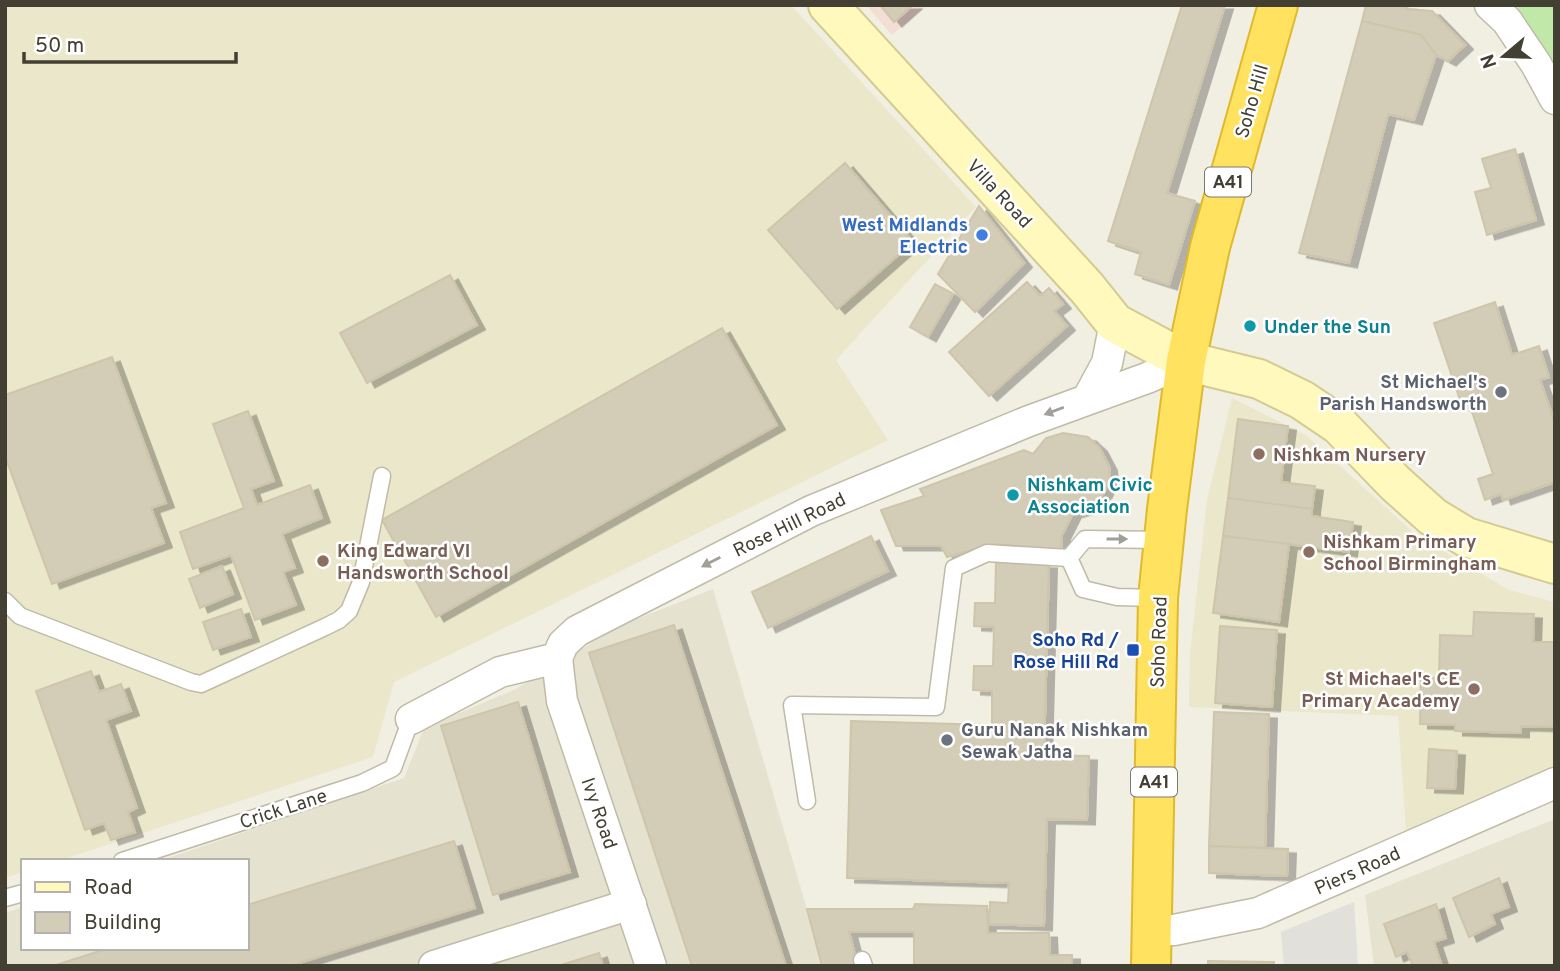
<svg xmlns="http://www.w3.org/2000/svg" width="1560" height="971" font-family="Overpass,sans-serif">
<defs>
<filter id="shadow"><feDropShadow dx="8" dy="4.5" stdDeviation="0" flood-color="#0004"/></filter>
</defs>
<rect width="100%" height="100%" fill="#f1efe2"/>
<g fill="#e6e2d0">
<path d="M713,589l94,320 15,57h-817v-53l18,-6v41h224v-87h-88l245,-83 20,-50 92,-39 103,-63z"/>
<path d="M1555,819v147h-181l-9,-71z"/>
</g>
<g fill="#ebe7cb">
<path d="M5,5h786l185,202 -140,153 52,80 -494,242 -21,75 -315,104h-35v11l-18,6z"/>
<path d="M1232,398l74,37 109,99 94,56 46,12v167l-149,62 -8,-115 -209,-9 1,-54 17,-153z"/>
</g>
<path fill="#f3ddd4" d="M866,5h61l-35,30z"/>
<path fill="#c2e8a9" d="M1516,5h39v66z"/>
<path fill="#e1e0db" d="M1354,902l4,64h-74l-3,-34z"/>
<g fill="#d3ccb7" stroke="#cec5aa" stroke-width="2" filter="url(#shadow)">
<path d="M880,5h33l-19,17z"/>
<path d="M1182,5h43l-58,188 28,8 -26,84 -34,-11 6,-22 -33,-11z"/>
<path d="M1366,5h42l-1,4 25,2 33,34 -17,16 -12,-6 -15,-20 -59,-14z"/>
<path d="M1362,21l59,14 15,20 -22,65 -26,-6 -39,149 -50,-10z"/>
<path d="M1515,149l21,71 -49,15 -12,-43 16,-4 -9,-29z"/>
<path d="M845,163l68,79 -76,67 -69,-79z"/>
<path d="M979,206l45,57 -49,49 -37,-38z"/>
<path d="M450,275l27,50 -110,58 -27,-50z"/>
<path d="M1027,282l13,14 9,-8 14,16 -9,7 13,15 -78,70 -40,-44z"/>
<path d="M935,284l18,10 -25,43 -18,-10z"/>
<path d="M1495,302l17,53 27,-9 10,31 -9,3 15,43v59l-52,18 -2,-6 -16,6 -7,-21 15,-5 -24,-71 -7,3 -28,-83z"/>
<path d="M722,328l55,97 -341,192 -54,-97z"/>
<path d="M112,357l54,146 -15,5 13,35 -112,41 -47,-128v-61z"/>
<path d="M248,411l26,70 -23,8 6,16 53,-20 12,33 -40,16 13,34 -12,4 13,33 -41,15 -24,-65 -38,14 -13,-37 64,-24 -31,-84z"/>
<path d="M1238,419l50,7 -7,56 34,4 -3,23 -84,-11z"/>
<path d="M1063,433l25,4 11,10 10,19 1,12 -6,15 -10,10 -7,6 -14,4 -11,22 -1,15 -67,-6 -47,13 -6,-11h-45l-15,-36 43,-14 -4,-7 104,-39 9,4 13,-16z"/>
<path d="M1228,498l84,11v7l41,6 -4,30 -126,-16z"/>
<path d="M871,536l17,35 -120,57 -16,-36z"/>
<path d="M1223,536l66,8 -10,78 -66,-9z"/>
<path d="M996,562l53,2 -5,191 45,1 -2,64 -40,-1 -3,107 -55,-2 1,-22 18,1 1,-20 -162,-5 4,-157 141,4v-34l-19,-1 1,-24h19l1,-39 -20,-1 1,-23h20z"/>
<path d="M222,566l11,28 -33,14 -11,-29z"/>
<path d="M241,609l10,28 -38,13 -10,-28z"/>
<path d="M1474,612l60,2 -1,28h22v85l-34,-1v7l-66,-2v-6l-35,-1 1,-47 18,1 1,-43 33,1z"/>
<path d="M674,625l112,341h-94l-103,-313z"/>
<path d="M1220,626l57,4 -5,77 -57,-4z"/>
<path d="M91,671l8,21 22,-8 10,27 -25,9 31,88 -9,4 7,20 -24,8 -7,-17 -19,7 -49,-139z"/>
<path d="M518,702l52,170 -77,23 -52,-169z"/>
<path d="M1214,712l55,2 -4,134 -56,-2z"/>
<path d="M1429,749l28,2 -2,38 -28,-1z"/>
<path d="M454,841l21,67 -185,58h-237l56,-18h138v-43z"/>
<path d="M1209,846l79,3 -1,27 -78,-3z"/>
<path d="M1499,878l10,29 -18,7 4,10 -26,13 -16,-39z"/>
<path d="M915,904l72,2 1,27h61l1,22h22v10l11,1h-169v-34h-65l9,34h-36l-15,-57h106z"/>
<path d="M1436,904l10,34 -12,4 8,24h-29l-6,-14 -11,5 -12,-33z"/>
<path d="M599,953l4,13h-45z"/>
<path d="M1208,961l66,1v4h-66z"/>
</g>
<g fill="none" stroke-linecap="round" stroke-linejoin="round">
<g stroke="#c0bba7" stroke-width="19">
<g id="lane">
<path d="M1158,598l-41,-1 -34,-8 -14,-31 16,-19 79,1"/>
<path d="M5,601l15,15 171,66 10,2 124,-57 14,-7 10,-9 12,-29 21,-106"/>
<path d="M807,801l-15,-96 144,2 18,-139 33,-15 82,5"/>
<path d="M122,861l240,-78 31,-15 18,-49"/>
<path d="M5,898l18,-5"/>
<path d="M862,960l2,6"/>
</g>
</g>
<g stroke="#c0bba7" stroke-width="33">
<g id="street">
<path d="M1490,5l17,16 29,43 19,35"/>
<path d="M1088,398l19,-35 8,-40"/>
<path d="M557,658l6,-14 14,-13 234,-120 218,-90 118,-43 39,-17"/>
<path d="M557,658l5,43 89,265"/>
<path d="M411,719l89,-47 57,-14"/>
<path d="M1151,930h23l84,-17 297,-130"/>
<path d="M434,966l197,-62"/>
</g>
</g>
<g stroke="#d3cb90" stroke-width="42">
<path id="secondary" d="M828,5l259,283 28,35 71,38 73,18 43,21 37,25 56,58 38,34 33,20 89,27"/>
</g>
<g stroke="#e0b92d" stroke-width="42">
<path id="highway" d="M1151,966l7,-368 9,-89 19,-148 24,-114 68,-242"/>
</g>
<use href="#lane" stroke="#fff" stroke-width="16"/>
<use href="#street" stroke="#fff" stroke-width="30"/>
<use href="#secondary" stroke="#fff9be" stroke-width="38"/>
<use href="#highway" stroke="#ffe25f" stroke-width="38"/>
</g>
<defs><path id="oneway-solid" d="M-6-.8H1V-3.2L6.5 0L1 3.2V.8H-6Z" transform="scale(1.75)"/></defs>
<g fill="#a19f98">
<use href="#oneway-solid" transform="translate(1054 411) rotate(159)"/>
<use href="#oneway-solid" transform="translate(1117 539)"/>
<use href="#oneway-solid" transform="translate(711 562) rotate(153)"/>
</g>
<circle fill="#3f7fe0" stroke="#fff" stroke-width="2.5" cx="982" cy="235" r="7"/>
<g fill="#0f9aa8" stroke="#fff" stroke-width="2.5">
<circle cx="1250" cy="326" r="7"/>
<circle cx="1013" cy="495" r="7"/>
</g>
<g fill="#6b7280" stroke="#fff" stroke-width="2.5">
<circle cx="1501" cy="392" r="7"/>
<circle cx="947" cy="740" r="7"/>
</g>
<g fill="#8d6e63" stroke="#fff" stroke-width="2.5">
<circle cx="1259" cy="454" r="7"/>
<circle cx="1309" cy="552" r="7"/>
<circle cx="323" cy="561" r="7"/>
<circle cx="1474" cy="689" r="7"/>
</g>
<rect fill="#1a4fb4" stroke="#fff" stroke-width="2.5" x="1126" y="643" width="14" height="14" rx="3.5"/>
<g text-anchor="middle" stroke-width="5" stroke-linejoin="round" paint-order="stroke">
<g fill="#fff" stroke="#7b7970" stroke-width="2">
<rect x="1205" y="167.5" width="46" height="29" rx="5"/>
<rect x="1131" y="767.5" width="46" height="29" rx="5"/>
</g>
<g font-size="18" font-weight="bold" fill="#433f32">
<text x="1228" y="188">A41</text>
<text x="1154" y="788">A41</text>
</g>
<g font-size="19" fill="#433f32" stroke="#fff">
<text transform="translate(1251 101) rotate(-74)" y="7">Soho Hill</text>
<text transform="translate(1000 193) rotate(47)" y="7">Villa Road</text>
<text transform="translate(789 524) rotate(-26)" y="7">Rose Hill Road</text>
<text transform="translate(1158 642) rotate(-88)" y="7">Soho Road</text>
<text transform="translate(283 808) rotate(-18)" y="7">Crick Lane</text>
<text transform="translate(600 813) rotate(71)" y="7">Ivy Road</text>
<text transform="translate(1357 870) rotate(-24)" y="7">Piers Road</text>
</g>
<g font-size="19" font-weight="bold" fill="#366cbe" stroke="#fff" text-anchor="end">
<text x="968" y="231">West Midlands<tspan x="968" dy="22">Electric</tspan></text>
</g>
<g font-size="19" font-weight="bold" fill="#0d838f" stroke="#fff" text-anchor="start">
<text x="1264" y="333">Under the Sun</text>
<text x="1027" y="491">Nishkam Civic<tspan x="1027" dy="22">Association</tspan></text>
</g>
<g font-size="19" font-weight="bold" fill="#5b616d" stroke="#fff" text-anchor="end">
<text x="1487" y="388">St Michael's<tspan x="1487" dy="22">Parish Handsworth</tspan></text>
<text x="961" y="736" text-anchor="start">Guru Nanak Nishkam<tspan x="961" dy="22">Sewak Jatha</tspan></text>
</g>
<g font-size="19" font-weight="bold" fill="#785e54" stroke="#fff" text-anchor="start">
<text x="1273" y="461">Nishkam Nursery</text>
<text x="1323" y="548">Nishkam Primary<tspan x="1323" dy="22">School Birmingham</tspan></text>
<text x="337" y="557">King Edward VI<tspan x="337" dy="22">Handsworth School</tspan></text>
<text x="1460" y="685" text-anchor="end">St Michael's CE<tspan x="1460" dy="22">Primary Academy</tspan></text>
</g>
<g font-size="19" font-weight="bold" fill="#164399" stroke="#fff" text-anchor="end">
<text x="1119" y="646">Soho Rd /<tspan x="1119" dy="22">Rose Hill Rd</tspan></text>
</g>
</g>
<rect width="1560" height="971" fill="none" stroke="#433f32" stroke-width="14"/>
<rect x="21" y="859" width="228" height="91" fill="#ffffff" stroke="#b4b2ad" stroke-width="2"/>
<rect x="35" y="882" width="35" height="10" fill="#fff9be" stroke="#b4b2ad" stroke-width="2"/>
<text x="84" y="894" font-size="21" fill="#433f32">Road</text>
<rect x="35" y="912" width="35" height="21" fill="#d3ccb7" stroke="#b4b2ad" stroke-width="2"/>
<text x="84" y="929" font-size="21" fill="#433f32">Building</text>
<g transform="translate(1504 56) rotate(251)" stroke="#ffffff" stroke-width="5" paint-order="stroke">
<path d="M0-5L12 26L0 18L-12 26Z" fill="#433f32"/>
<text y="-10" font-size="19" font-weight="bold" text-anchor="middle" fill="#433f32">N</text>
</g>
<path d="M24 52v10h212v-10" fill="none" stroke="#433f32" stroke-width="3.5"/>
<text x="35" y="52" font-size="21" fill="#433f32" stroke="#ffffff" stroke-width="5" paint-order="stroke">50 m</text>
</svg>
